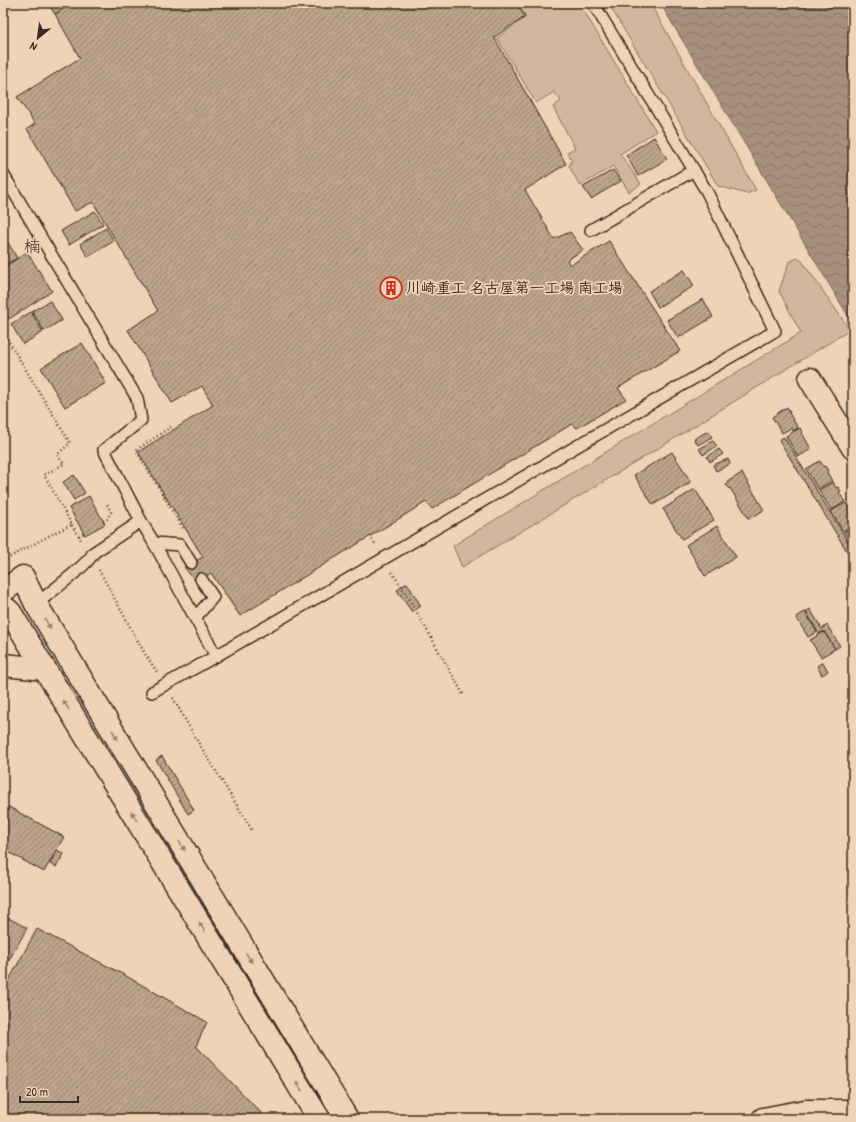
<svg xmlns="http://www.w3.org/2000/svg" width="856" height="1122" font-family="'Patrick Hand','Klee One',sans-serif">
<defs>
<pattern id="water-waves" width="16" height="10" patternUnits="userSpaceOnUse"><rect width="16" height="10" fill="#a8907b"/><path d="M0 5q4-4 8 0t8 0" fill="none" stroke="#8a7664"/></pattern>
<pattern id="building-hatch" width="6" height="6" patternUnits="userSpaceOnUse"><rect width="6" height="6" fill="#bea48c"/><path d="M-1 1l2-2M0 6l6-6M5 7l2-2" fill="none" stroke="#9c8672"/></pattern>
</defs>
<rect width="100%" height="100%" fill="#f0d3b7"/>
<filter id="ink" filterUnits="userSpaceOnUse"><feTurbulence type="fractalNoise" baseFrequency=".025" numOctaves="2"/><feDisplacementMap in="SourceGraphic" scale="8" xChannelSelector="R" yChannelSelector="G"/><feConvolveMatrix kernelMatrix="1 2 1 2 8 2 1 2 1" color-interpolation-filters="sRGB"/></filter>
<g filter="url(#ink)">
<g fill="#d2b79e" stroke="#86705e">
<path d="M518,3h61l77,128 -36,23 21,30 -12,8 -16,-26 -33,20 -11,-20 3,-6 -5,-8 8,-4 -22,-41 8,-6 -7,-9 -18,11 -39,-65 29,-21z"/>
<path d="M608,3h42l106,187 -9,4 -29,-8z"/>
<path d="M797,258l5,3 48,69 -209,129 -179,108 -9,-21 9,-6 339,-207 -22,-42 10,-29z"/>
</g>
<path fill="url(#water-waves)" stroke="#7c6756" d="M660,3h193v321z"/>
<g fill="url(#building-hatch)" stroke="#3b2a1e">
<path d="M47,3h26l-18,11z"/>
<path d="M73,3h52l1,3 5,-3h385l9,14 -31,20 72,127 -41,26 29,49 16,-7 13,18 -16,10 3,5 39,-24 71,110 -62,37 8,11 -49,29 -5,-4 -140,85 -6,-7 -186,114 -29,-43 -15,9 -12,-15 19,-10 -65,-105 75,-47 -11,-19 -30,17 -44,-73 30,-19 -65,-109 -18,9 -48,-82 8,-5 -18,-27 63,-39 -25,-44z"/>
<path d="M654,137l13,22 -29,17 -12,-21z"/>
<path d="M613,170l8,11 -30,18 -8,-12z"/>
<path d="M95,211l8,13 -34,21 -8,-14z"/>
<path d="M106,228l8,13 -26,16 -8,-13z"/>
<path d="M7,241l10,17 -14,8v-23z"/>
<path d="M27,252l25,39 -43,28 -6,-10v-41z"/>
<path d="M684,270l10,16 -36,21 -9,-16z"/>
<path d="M703,299l10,18 -35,21 -11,-18z"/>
<path d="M50,301l12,19 -18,11 -12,-20z"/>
<path d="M31,312l12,20 -20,12 -12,-20z"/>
<path d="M82,343l24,40 -41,24 -24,-39z"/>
<path d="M787,407l3,5 -1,1 9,15 -5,3 -2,-3 -9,5 -10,-16z"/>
<path d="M800,428l3,5h-1l9,16 -13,8 -12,-21z"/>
<path d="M708,431l4,6 -14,8 -4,-6z"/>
<path d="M784,437l69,113v11l-74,-121z"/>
<path d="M713,441l4,5 -14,9 -4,-6z"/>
<path d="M719,449l4,5 -13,8 -3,-5z"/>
<path d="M672,452l19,30 -38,23 -19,-30z"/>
<path d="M728,459l2,5 -14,7 -3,-6z"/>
<path d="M820,461l4,6 1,-1 3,5 -1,1 5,9 -14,8 -12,-20z"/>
<path d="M742,473l22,37 -15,9 -19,-31 -1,1 -3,-4 2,-1 -1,-2z"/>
<path d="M74,475l11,18 -11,7 -11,-18z"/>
<path d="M833,482l3,6 2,-1 3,4 -2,1 6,10 -14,8 -12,-20z"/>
<path d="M695,489l19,31 -32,19 -19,-30z"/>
<path d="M89,496l16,28 -20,11 -16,-27z"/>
<path d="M846,503l3,5h1l3,4 -1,1 1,2v11l-10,5 -12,-20z"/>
<path d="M717,526l19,31 -31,19 -19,-31z"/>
<path d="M853,527v19l-9,-14z"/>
<path d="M407,583l14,23 -9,6 -15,-22z"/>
<path d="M810,609l12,20 5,-4 13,21 -5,3 -11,-18 -5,3 -13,-22z"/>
<path d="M805,612l12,20 -9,5 -12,-20z"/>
<path d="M824,632l11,17 -14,8 -11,-17z"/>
<path d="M823,662l5,9 -6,4 -5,-9z"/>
<path d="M162,756l32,54 -6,4 -32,-54z"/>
<path d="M9,807l55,30 -20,35 -41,-23v-31z"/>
<path d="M57,850l7,4 -8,13 -6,-3z"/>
<path d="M3,915l24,13 -24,43z"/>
<path d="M37,929l89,47 81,46 -11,24 71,73h-260l-4,-2v-126z"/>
</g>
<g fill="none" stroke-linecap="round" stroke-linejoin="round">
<g stroke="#3b2a1e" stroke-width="14">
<g id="service">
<path d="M3,174l134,224 4,22 -37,30 37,71"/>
<path d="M591,230l103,-60"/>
<path d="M154,543l26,2 11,18"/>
<path d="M36,604c11,-9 53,-40 57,-51l48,-32 13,22 62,113 559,-325 -68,-139 -114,-189"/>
<path d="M195,618l18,-21 -12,-18"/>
<path d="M152,692l64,-36"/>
</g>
</g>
<g stroke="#3b2a1e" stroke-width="25">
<g id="tertiary">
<path d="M810,379l43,69"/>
<path d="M3,591l20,-14 13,27 311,515"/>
<path d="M3,606l7,6 309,507"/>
<path d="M3,665l42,4"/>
<path d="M763,1119l42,-8h48"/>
</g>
</g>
<g stroke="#3b2a1e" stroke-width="2.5" stroke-dasharray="1 3" stroke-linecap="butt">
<path d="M3,332l67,111 -13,12 7,9 -20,11 28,50 -16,7 -53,29"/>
<path d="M171,427l-35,23 48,80"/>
<path d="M103,521l4,-2 4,-7 -4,-8"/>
<path d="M72,525l10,17"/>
<path d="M79,536l5,-3"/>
<path d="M370,536l6,9"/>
<path d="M99,570l46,84 12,18"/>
<path d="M392,572l18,28 53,94"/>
<path d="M173,698l22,39 57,93"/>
</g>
<use href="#service" stroke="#f0d3b7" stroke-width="11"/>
<use href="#tertiary" stroke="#f0d3b7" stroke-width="22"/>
</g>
<defs><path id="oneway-solid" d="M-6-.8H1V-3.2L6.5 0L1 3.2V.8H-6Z"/></defs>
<g fill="#967e6a">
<use href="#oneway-solid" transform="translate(48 624) rotate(59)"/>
<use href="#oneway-solid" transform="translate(66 705) rotate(-121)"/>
<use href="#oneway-solid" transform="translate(115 735) rotate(59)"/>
<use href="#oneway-solid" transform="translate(134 816) rotate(-121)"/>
<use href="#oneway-solid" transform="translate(182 846) rotate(59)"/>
<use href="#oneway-solid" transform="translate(202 927) rotate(-121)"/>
<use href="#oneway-solid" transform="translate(249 958) rotate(59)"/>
<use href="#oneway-solid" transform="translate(299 1086) rotate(-121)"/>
</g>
</g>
<defs>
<g id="building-ring" transform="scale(1.15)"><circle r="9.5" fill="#f0d3b7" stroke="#c8321e" stroke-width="1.5"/><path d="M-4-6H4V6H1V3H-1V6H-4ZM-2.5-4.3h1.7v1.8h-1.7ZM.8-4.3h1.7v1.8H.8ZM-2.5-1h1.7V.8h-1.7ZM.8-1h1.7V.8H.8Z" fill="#c8321e"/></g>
</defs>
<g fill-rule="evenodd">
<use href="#building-ring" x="391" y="288"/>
</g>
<g text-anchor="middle" stroke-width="3.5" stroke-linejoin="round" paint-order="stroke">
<g font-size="15" font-weight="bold" fill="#3b2a1e" stroke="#f0d3b7" text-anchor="start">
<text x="406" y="293">川崎重工 名古屋第一工場 南工場</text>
</g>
<g font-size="17" fill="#3b2a1e" stroke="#f0d3b7">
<text x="32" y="252">楠</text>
</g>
</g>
<rect width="856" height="1122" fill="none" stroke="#f0d3b7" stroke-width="16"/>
<rect x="8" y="8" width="840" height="1106" fill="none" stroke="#3b2a1e" stroke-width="1.5" filter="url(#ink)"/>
<g transform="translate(38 38) rotate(209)" stroke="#f0d3b7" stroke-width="3" paint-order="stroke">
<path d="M0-3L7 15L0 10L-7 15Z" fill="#3b2a1e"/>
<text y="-6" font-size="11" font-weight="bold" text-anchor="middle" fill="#3b2a1e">N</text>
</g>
<path d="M20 1096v6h58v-6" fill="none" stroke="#3b2a1e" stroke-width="2"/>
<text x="26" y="1096" font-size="12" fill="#3b2a1e" stroke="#f0d3b7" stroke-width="3" paint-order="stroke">20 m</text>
</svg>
